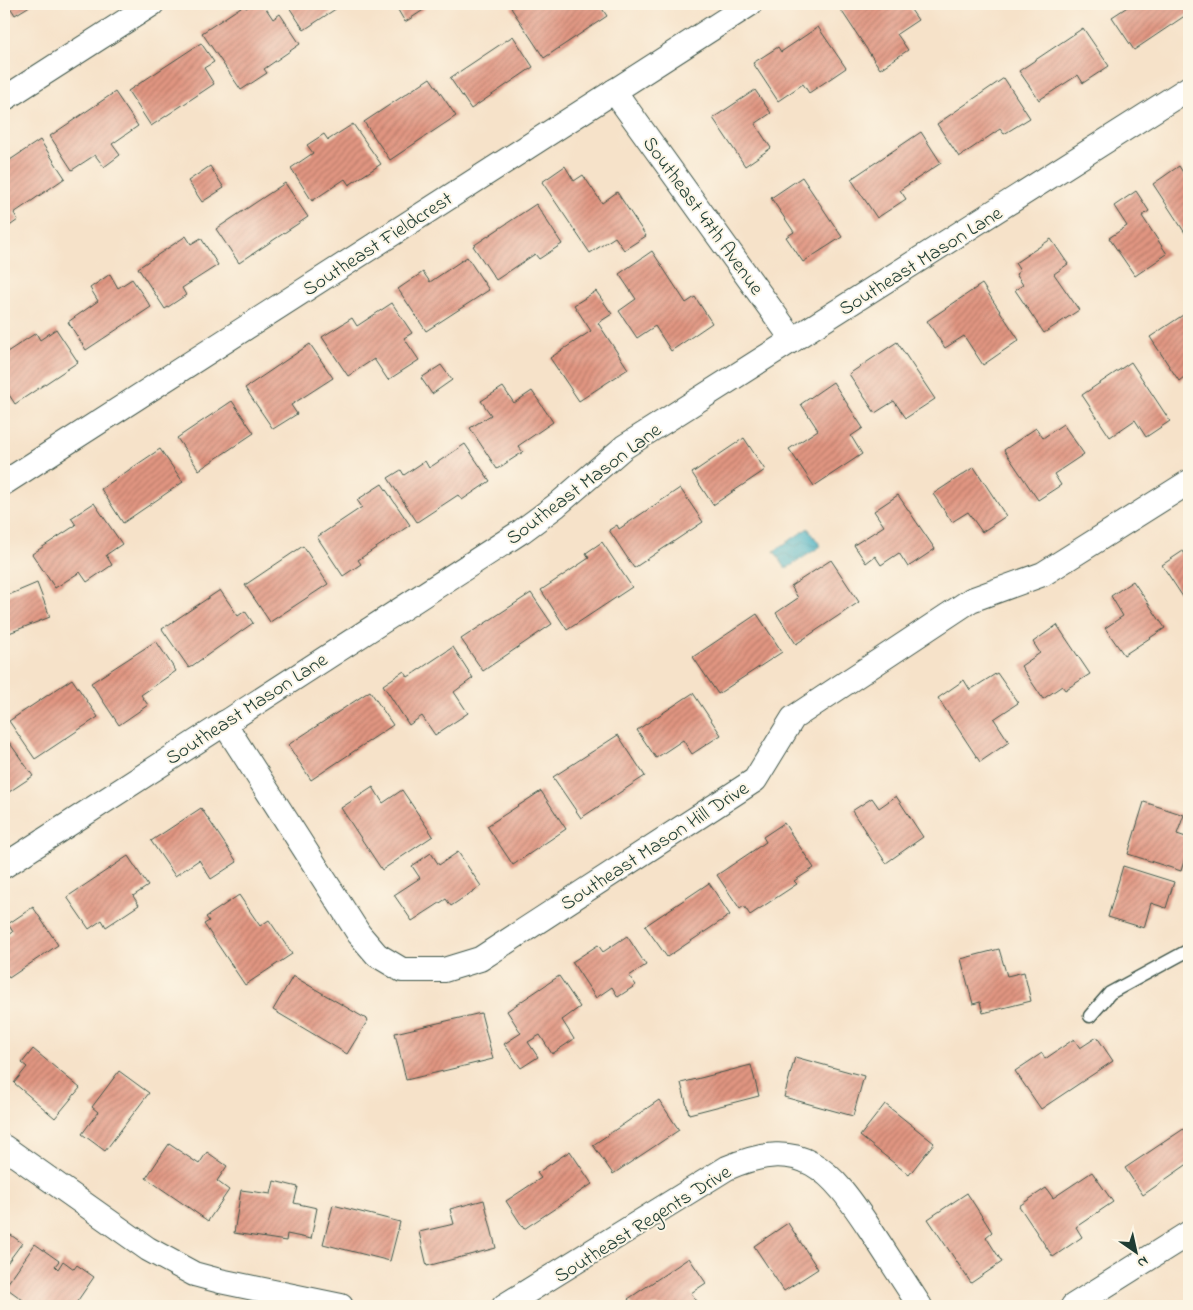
<svg xmlns="http://www.w3.org/2000/svg" width="1193" height="1310" font-family="'Indie Flower',sans-serif">
<defs>
<pattern id="water-waves" width="16" height="10" patternUnits="userSpaceOnUse" patternTransform="scale(1.25)"><rect width="16" height="10" fill="#43afc2"/><path d="M0 5q4-4 8 0t8 0" fill="none" stroke="#37909e"/></pattern>
<pattern id="building-hatch" width="6" height="6" patternUnits="userSpaceOnUse" patternTransform="scale(1.25)"><rect width="6" height="6" fill="#e19581"/><path d="M-1 1l2-2M0 6l6-6M5 7l2-2" fill="none" stroke="#b67b6a"/></pattern>
</defs>
<rect width="100%" height="100%" fill="#fcf5e5"/>
<filter id="ink" filterUnits="userSpaceOnUse"><feTurbulence type="fractalNoise" baseFrequency=".02" numOctaves="2"/><feDisplacementMap in="SourceGraphic" scale="10" xChannelSelector="R" yChannelSelector="G"/><feConvolveMatrix kernelMatrix="1 2 1 2 8 2 1 2 1" color-interpolation-filters="sRGB"/></filter>
<filter id="wash" filterUnits="userSpaceOnUse"><feTurbulence type="fractalNoise" baseFrequency=".0096" numOctaves="4" result="noise"/><feDisplacementMap in="SourceGraphic" scale="20" xChannelSelector="R" yChannelSelector="G"/><feGaussianBlur stdDeviation="1.12" result="paint"/><feColorMatrix in="noise" values="0 0 0 0 0 0 0 0 0 0 0 0 0 0 0 0 0 1.4 0 .05"/><feComposite in="paint" operator="in"/></filter>
<g filter="url(#wash)">
<rect width="100%" height="100%" fill="#f6e2c9"/>
<path fill="url(#water-waves)" stroke="#31767b" d="M808,528l13,18 -35,23 -12,-18z"/>
<g id="blocks">
<g fill="url(#building-hatch)">
<path d="M8,4h25l-18,11z"/>
<path d="M253,4h10l10,15 7,-5 20,30 -36,25 3,4 -26,17 -39,-57 42,-28 2,3z"/>
<path d="M287,4h56l-39,26z"/>
<path d="M407,4h14l4,5 -20,13 -7,-12z"/>
<path d="M518,4h81l8,12 -63,42 -33,-50z"/>
<path d="M850,4h57l11,16 -21,14 11,16 -28,19 -39,-59z"/>
<path d="M1132,4h57v9l-55,37 -22,-33z"/>
<path d="M818,27l28,41 -37,25 -6,-9 -25,17 -25,-38 25,-16 3,5z"/>
<path d="M1083,28l26,38 -26,17 -5,-8 -39,25 -20,-29z"/>
<path d="M513,36l20,31 -62,42 -21,-31z"/>
<path d="M201,43l13,19 -10,6 10,16 -63,42 -23,-35z"/>
<path d="M430,78l26,38 -66,44 -26,-38z"/>
<path d="M1004,78l26,40 -26,16 -4,-5 -41,28 -22,-33z"/>
<path d="M755,90l16,23 -16,11 16,24 -26,18 -32,-48z"/>
<path d="M115,92l23,34 -26,18 8,11 -16,12 -9,-12 -23,15 -22,-34z"/>
<path d="M353,124l28,40 -32,21 -4,-6 -33,22 -21,-33 22,-15 -6,-8 17,-11 4,6z"/>
<path d="M921,132l20,31 -41,27 6,9 -29,19 -26,-39z"/>
<path d="M40,140l25,38 -51,35 4,7 -14,10v-66z"/>
<path d="M210,166l14,22 -22,14 -14,-21z"/>
<path d="M565,166l9,15 9,-6 19,28 15,-11 29,44 -22,14 -9,-13 -25,16 -48,-71z"/>
<path d="M1179,166l10,16v57l-36,-55z"/>
<path d="M802,177l40,60 -39,25 -17,-25 8,-5 -23,-34z"/>
<path d="M285,183l23,34 -69,46 -23,-34z"/>
<path d="M1136,191l13,20 -7,5 25,38 -32,22 -26,-38 18,-12 -13,-20z"/>
<path d="M536,204l26,40 -23,15 -4,-5 -39,26 -23,-34z"/>
<path d="M186,236l5,8 10,-6 17,27 -36,23 4,7 -21,14 -27,-41z"/>
<path d="M1051,239l17,25 -14,10 25,36 -35,23 -29,-43 8,-5 -7,-11 4,-3 -5,-8z"/>
<path d="M652,251l34,52 9,-6 17,26 -41,28 -16,-25 -18,12 -18,-27 17,-12 -17,-25z"/>
<path d="M467,257l22,33 -63,41 -28,-42 25,-17 7,10z"/>
<path d="M110,274l8,14 14,-9 19,28 -65,43 -18,-28 30,-21 -8,-13z"/>
<path d="M982,284l37,56 -36,25 -19,-29 -19,12 -18,-27z"/>
<path d="M596,291l16,23 -14,9 30,46 -49,32 -29,-43 41,-27 -17,-26z"/>
<path d="M392,303l20,30 -8,5 15,22 -31,20 -14,-21 -26,17 -26,-39 30,-19 5,8z"/>
<path d="M1189,311v62l-10,8 -29,-44z"/>
<path d="M56,329l22,33 -63,42 -11,-17v-33l32,-21 4,7z"/>
<path d="M897,342l38,57 -29,19 -12,-17 -19,12 -26,-39z"/>
<path d="M310,344l23,34 -42,27 6,9 -24,15 -28,-41z"/>
<path d="M1131,362l39,59 -24,16 -11,-17 -25,17 -28,-42z"/>
<path d="M441,365l11,15 -20,14 -11,-16z"/>
<path d="M833,382l30,46 -12,8 11,18 -48,32 -25,-37 29,-19 -17,-26z"/>
<path d="M503,387l11,16 18,-12 21,31 -35,24 5,6 -26,17 -27,-41 21,-13 -10,-14z"/>
<path d="M232,401l22,32 -55,37 -22,-32z"/>
<path d="M1063,424l21,30 -30,20 7,11 -23,15 -34,-50 32,-22 7,10z"/>
<path d="M744,438l21,32 -52,35 -21,-32z"/>
<path d="M465,444l25,37 -28,19 -4,-5 -41,27 -29,-44 13,-8 3,5 21,-14 4,7z"/>
<path d="M160,449l23,33 -60,41 -22,-34z"/>
<path d="M974,467l32,49 -24,16 -14,-20 -16,10 -19,-28z"/>
<path d="M382,484l28,41 -52,35 3,4 -18,12 -26,-39 45,-30 -5,-7z"/>
<path d="M680,488l23,34 -69,46 -25,-38 8,-5 2,4z"/>
<path d="M898,495l37,54 -27,18 -9,-14 -18,12 -6,-9 -9,7 -12,-18 30,-19 -10,-15z"/>
<path d="M94,503l28,41 -16,11 6,10 -25,17 -7,-10 -25,16 -23,-34 44,-29 -5,-7z"/>
<path d="M602,542l30,45 -65,43 -26,-40 48,-32 -3,-5z"/>
<path d="M303,546l25,38 -58,38 -25,-37z"/>
<path d="M1183,551l6,10v45l-27,-41z"/>
<path d="M831,560l28,42 -63,42 -20,-31 22,-15 -7,-12z"/>
<path d="M1133,581l32,47 -41,27 -19,-27 18,-12 -12,-20z"/>
<path d="M37,583l13,34 -46,18v-38z"/>
<path d="M220,590l18,26 7,-5 8,12 -64,45 -27,-39z"/>
<path d="M531,593l21,31 -69,47 -22,-32z"/>
<path d="M757,614l25,38 -64,42 -25,-37z"/>
<path d="M1057,625l33,49 -25,16 -3,-4 -19,13 -22,-33 19,-13 -7,-11z"/>
<path d="M156,641l20,30 -35,24 7,10 -29,20 -28,-42z"/>
<path d="M453,647l20,31 -19,14 14,21 -33,22 -13,-19 -13,9 -26,-40 21,-14 4,6z"/>
<path d="M997,673l21,30 -24,16 15,23 -29,20 -42,-64 26,-18 6,10z"/>
<path d="M72,679l26,38 -63,42 -26,-38z"/>
<path d="M370,691l23,34 -82,55 -23,-35z"/>
<path d="M693,693l28,42 -29,19 -9,-14 -27,18 -19,-28z"/>
<path d="M618,735l27,41 -64,42 -28,-41z"/>
<path d="M9,742l24,34 -27,18 3,5 -5,4v-57z"/>
<path d="M373,787l10,16 19,-13 31,46 -51,34 -41,-62z"/>
<path d="M541,791l25,38 -53,36 -26,-39z"/>
<path d="M896,796l27,41 -37,26 -34,-52 20,-13 7,10z"/>
<path d="M1144,802l40,13 -7,19 12,4v6l-8,27 -53,-17z"/>
<path d="M201,808l36,54 -26,17 -12,-19 -24,16 -24,-35z"/>
<path d="M784,823l30,45 -20,13 3,3 -47,31 -6,-9 -4,3 -23,-34 49,-33 -3,-5z"/>
<path d="M458,852l23,34 -30,20 -5,-7 -34,22 -18,-26 26,-17 -8,-12 19,-13 8,12z"/>
<path d="M128,856l20,30 -15,10 6,9 -33,22 -4,-7 -13,9 -22,-32z"/>
<path d="M1123,866l51,16 -8,26 -15,-5 -7,25 -36,-11z"/>
<path d="M709,883l21,32 -63,42 -22,-31z"/>
<path d="M239,895l21,31 9,-6 23,34 -47,31 -41,-61 5,-3 -3,-4z"/>
<path d="M33,907l25,38 -49,33 -5,-7v-32l9,-7 -5,-8z"/>
<path d="M627,936l19,29 -17,11 7,9 -18,12 -6,-10 -16,11 -24,-36 26,-17 5,7z"/>
<path d="M999,949l8,27 17,-4 7,29 -48,12 -3,-11 -7,2 -12,-45z"/>
<path d="M293,976l75,44 -21,34 -74,-44z"/>
<path d="M559,976l21,31 -18,13 12,19 -22,15 -12,-19 -12,7 10,15 -17,11 -17,-24 17,-11 -14,-22z"/>
<path d="M481,1013l12,46 -87,21 -11,-47z"/>
<path d="M1097,1037l16,24 -72,48 -26,-38 27,-18 3,6 29,-20 6,9z"/>
<path d="M33,1049l47,39 -25,30 -41,-35 13,-16 -5,-4z"/>
<path d="M795,1057l69,19 -11,40 -69,-19z"/>
<path d="M751,1065l8,31 -70,18 -8,-31z"/>
<path d="M119,1071l30,22 -44,58 -23,-17 16,-22 -6,-5z"/>
<path d="M659,1100l20,30 -66,44 -20,-29z"/>
<path d="M885,1104l49,39 -25,32 -49,-39z"/>
<path d="M1188,1126l1,37 -46,32 -18,-27z"/>
<path d="M169,1144l30,20 8,-12 20,14 -10,15 12,9 -21,31 -62,-43z"/>
<path d="M570,1151l22,33 -68,45 -18,-28 35,-23 -4,-5z"/>
<path d="M1092,1172l21,30 -37,25 6,10 -29,20 -34,-51 27,-18 7,10z"/>
<path d="M274,1181l24,6 -4,16 23,5 -6,31 -24,-5 -1,7 -52,-8 7,-43 30,4z"/>
<path d="M967,1193l25,39 -6,5 16,25 -31,21 -43,-64z"/>
<path d="M484,1200l12,48 -69,18 -8,-34 35,-8 -4,-15z"/>
<path d="M333,1205l67,17 -10,39 -67,-17z"/>
<path d="M788,1223l30,46 -34,22 -30,-45z"/>
<path d="M4,1230l18,13 -17,23 -1,-1z"/>
<path d="M35,1244l24,17 -4,5 3,3 5,-8 11,8 3,-4 17,12 -20,29h-37l-8,-5 -2,2 -22,-16z"/>
<path d="M689,1258l17,25 -15,10 8,11 -3,2h-63l-5,-7z"/>
</g>
</g>
</g>
<g filter="url(#ink)">
<use href="#blocks" fill-opacity="0" stroke="#3f564a" stroke-width="1"/>
<g fill="none" stroke-linecap="round" stroke-linejoin="round">
<g stroke="#3f564a" stroke-width="15">
<path id="lane" d="M1090,1016l20,-23 79,-43"/>
</g>
<g stroke="#3f564a" stroke-width="26">
<g id="street">
<path d="M614,91l179,249"/>
<path d="M4,99l148,-95"/>
<path d="M4,483l746,-479"/>
<path d="M224,723l135,211 18,21 25,15h42l36,-11 275,-179 38,-62 178,-118 72,-26 146,-92"/>
<path d="M4,866l518,-335 35,-26 67,-58 565,-359"/>
<path d="M4,1147l144,102 46,25 26,7 121,25"/>
<path d="M504,1306l223,-138c76,-33 104,2 143,61 17,26 34,52 50,77"/>
<path d="M1073,1306l116,-73"/>
</g>
</g>
<use href="#lane" stroke="#fff" stroke-width="12"/>
<use href="#street" stroke="#fff" stroke-width="24"/>
</g>
</g>
<g text-anchor="middle" stroke-width="4" stroke-linejoin="round" paint-order="stroke">
<g font-size="20" fill="#1f3d34" stroke="#fcf5e5">
<text transform="translate(704 215) rotate(54)" y="7">Southeast 47th Avenue</text>
<text transform="translate(377 243) rotate(-33)" y="7">Southeast Fieldcrest</text>
<text transform="translate(920 260) rotate(-32)" y="7">Southeast Mason Lane</text>
<text transform="translate(583 483) rotate(-37)" y="7">Southeast Mason Lane</text>
<text transform="translate(246 708) rotate(-33)" y="7">Southeast Mason Lane</text>
<text transform="translate(654 845) rotate(-33)" y="7">Southeast Mason Hill Drive</text>
<text transform="translate(642 1223) rotate(-32)" y="7">Southeast Regents Drive</text>
</g>
</g>
<rect width="1193" height="1310" fill="none" stroke="#fcf5e5" stroke-width="20"/>
<g transform="translate(1136 1252) rotate(146)" stroke="#fcf5e5" stroke-width="4" paint-order="stroke">
<path d="M0-4L9 19L0 12L-9 19Z" fill="#1f3d34"/>
<text y="-8" font-size="14" font-weight="bold" text-anchor="middle" fill="#1f3d34">N</text>
</g>
</svg>
